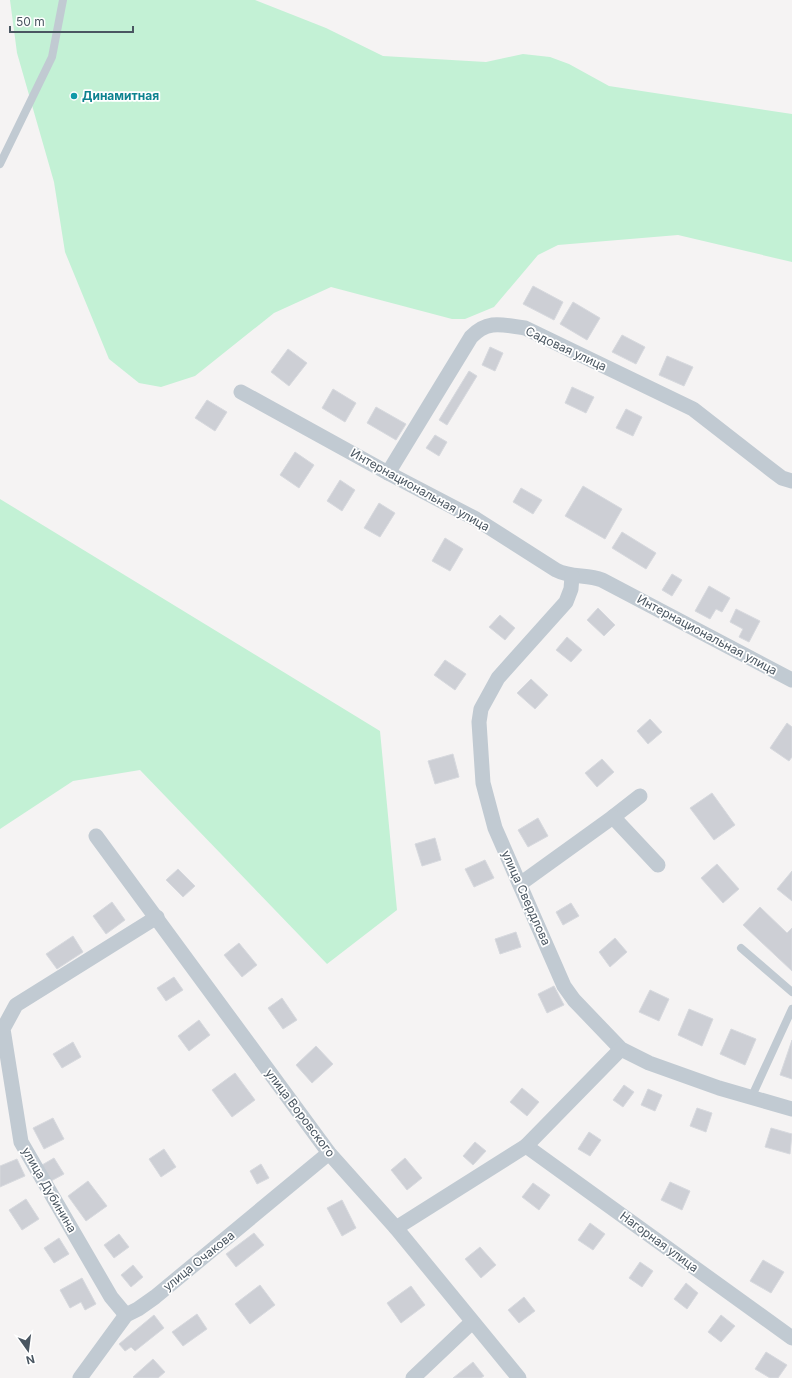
<svg xmlns="http://www.w3.org/2000/svg" width="792" height="1378" font-family="Inter,sans-serif">
<rect width="100%" height="100%" fill="#f5f3f3"/>
<g fill="#c3f1d5">
<path d="M10,0h245l71,28 57,28 103,6 37,-8 27,3 19,7 40,22 183,28v148l-114,-27 -120,10 -20,10 -44,52 -29,12h-13l-121,-32 -57,26 -79,63 -34,11 -22,-4 -30,-24 -44,-107 -11,-70 -37,-129z"/>
<path d="M0,499l380,232 17,179 -70,54 -187,-194 -67,11 -73,48z"/>
</g>
<g fill="#cdcfd5" stroke="#d7d9de">
<path d="M533,286l30,16 -9,18 -31,-16z"/>
<path d="M573,302l27,16 -13,22 -27,-16z"/>
<path d="M622,335l23,12 -9,17 -24,-12z"/>
<path d="M490,347l13,6 -8,18 -13,-6z"/>
<path d="M288,349l19,14 -18,23 -18,-14z"/>
<path d="M667,356l26,11 -9,19 -25,-11z"/>
<path d="M469,371l8,5 -30,49 -8,-5z"/>
<path d="M572,387l22,10 -8,16 -21,-10z"/>
<path d="M333,389l23,14 -11,19 -23,-14z"/>
<path d="M207,400l20,12 -12,19 -20,-13z"/>
<path d="M376,407l30,17 -10,16 -29,-17z"/>
<path d="M626,409l16,8 -9,19 -17,-8z"/>
<path d="M435,435l12,7 -8,14 -13,-8z"/>
<path d="M295,452l19,13 -15,23 -19,-13z"/>
<path d="M340,480l15,10 -13,21 -15,-10z"/>
<path d="M583,486l39,23 -17,30 -40,-23z"/>
<path d="M521,488l21,12 -9,14 -20,-12z"/>
<path d="M379,503l16,10 -15,24 -16,-9z"/>
<path d="M622,532l34,21 -10,16 -34,-21z"/>
<path d="M445,538l18,11 -13,22 -18,-10z"/>
<path d="M672,574l10,6 -10,16 -10,-6z"/>
<path d="M709,586l21,12 -8,14 -6,-3 -6,10 -15,-8z"/>
<path d="M598,608l17,17 -11,11 -17,-16z"/>
<path d="M736,609l24,12 -11,21 -10,-5 4,-8 -13,-7z"/>
<path d="M500,615l15,13 -10,12 -16,-13z"/>
<path d="M567,637l15,13 -11,12 -15,-12z"/>
<path d="M445,660l21,14 -11,16 -21,-15z"/>
<path d="M531,679l17,16 -13,14 -18,-16z"/>
<path d="M650,719l12,13 -14,12 -11,-13z"/>
<path d="M787,723l5,4v30l-3,4 -19,-13z"/>
<path d="M453,754l6,23 -24,7 -7,-23z"/>
<path d="M602,759l12,13 -17,15 -12,-14z"/>
<path d="M712,793l23,32 -21,15 -24,-32z"/>
<path d="M538,818l10,18 -20,11 -10,-17z"/>
<path d="M435,838l6,22 -19,6 -7,-22z"/>
<path d="M485,860l9,18 -20,9 -9,-18z"/>
<path d="M717,864l22,25 -16,14 -22,-25z"/>
<path d="M178,869l17,17 -12,11 -17,-17z"/>
<path d="M792,871v30l-15,-12z"/>
<path d="M112,902l13,18 -19,14 -13,-18z"/>
<path d="M571,903l8,13 -16,9 -7,-13z"/>
<path d="M760,907l27,26 5,-5v43l-49,-46z"/>
<path d="M516,932l5,15 -21,7 -5,-15z"/>
<path d="M73,936l10,16 -26,17 -11,-15z"/>
<path d="M615,938l12,14 -17,15 -11,-15z"/>
<path d="M239,943l18,22 -15,12 -18,-22z"/>
<path d="M174,977l9,13 -17,11 -9,-13z"/>
<path d="M554,986l10,19 -17,8 -9,-19z"/>
<path d="M650,990l19,9 -10,22 -20,-9z"/>
<path d="M282,998l15,22 -14,9 -15,-21z"/>
<path d="M689,1009l24,10 -11,27 -24,-11z"/>
<path d="M199,1020l11,15 -21,16 -11,-15z"/>
<path d="M731,1029l25,10 -11,26 -25,-11z"/>
<path d="M792,1040v39l-12,-4z"/>
<path d="M73,1042l8,15 -19,11 -9,-14z"/>
<path d="M316,1046l17,18 -21,19 -16,-18z"/>
<path d="M235,1073l20,27 -23,17 -20,-27z"/>
<path d="M624,1085l10,7 -11,15 -10,-7z"/>
<path d="M522,1088l17,14 -12,14 -17,-14z"/>
<path d="M648,1089l14,6 -7,16 -14,-6z"/>
<path d="M697,1108l15,5 -6,19 -16,-6z"/>
<path d="M53,1118l11,21 -20,10 -11,-21z"/>
<path d="M771,1128l21,6 -2,20 -25,-7z"/>
<path d="M589,1132l12,8 -11,16 -12,-7z"/>
<path d="M475,1142l11,9 -13,14 -10,-9z"/>
<path d="M164,1149l12,18 -15,10 -12,-18z"/>
<path d="M54,1158l10,16 -13,7 -9,-16z"/>
<path d="M405,1158l17,20 -15,12 -16,-20z"/>
<path d="M17,1159l8,17 -25,11v-21z"/>
<path d="M261,1164l8,14 -12,6 -7,-13z"/>
<path d="M88,1181l19,25 -21,15 -18,-25z"/>
<path d="M670,1182l20,9 -8,19 -21,-10z"/>
<path d="M533,1183l17,12 -11,15 -17,-13z"/>
<path d="M26,1199l13,20 -17,11 -13,-20z"/>
<path d="M342,1200l14,28 -14,8 -15,-28z"/>
<path d="M590,1223l15,11 -12,16 -15,-10z"/>
<path d="M254,1233l10,12 -28,22 -10,-13z"/>
<path d="M119,1234l10,13 -15,11 -10,-13z"/>
<path d="M59,1238l10,16 -15,9 -10,-15z"/>
<path d="M480,1247l16,18 -15,13 -16,-19z"/>
<path d="M763,1260l21,12 -13,21 -21,-12z"/>
<path d="M640,1262l13,9 -11,16 -13,-9z"/>
<path d="M133,1265l10,12 -12,10 -10,-12z"/>
<path d="M82,1278l14,26 -11,6 -4,-8 -11,6 -10,-18z"/>
<path d="M686,1283l12,10 -11,16 -13,-10z"/>
<path d="M260,1285l15,20 -25,19 -15,-20z"/>
<path d="M411,1286l14,19 -24,18 -14,-20z"/>
<path d="M524,1297l11,14 -16,12 -11,-13z"/>
<path d="M197,1314l10,15 -24,17 -11,-14z"/>
<path d="M154,1315l10,13 -29,23 -4,-4 -6,4 -6,-7z"/>
<path d="M721,1315l14,11 -14,16 -13,-10z"/>
<path d="M766,1352l21,13 -9,13h-8l-15,-9z"/>
<path d="M153,1359l12,13 -7,6h-23l-2,-1z"/>
<path d="M473,1362l11,14 -3,2h-28z"/>
</g>
<g fill="none" stroke-linecap="round" stroke-linejoin="round">
<g stroke="#c1cad2" stroke-width="8">
<path d="M0,164l52,-107 11,-57"/>
<path d="M741,948l51,44"/>
<path d="M752,1096l40,-87"/>
</g>
<g stroke="#c1cad2" stroke-width="15">
<path d="M241,392l147,81 88,46 80,51c15,8 31,4 46,10l190,100"/>
<path d="M388,473l83,-136c17,-18 32,-12 54,-9l168,81 81,63 8,6 10,3"/>
<path d="M572,576l-1,13 -5,13 -68,76 -17,31 -2,13 4,61 12,45 69,158 10,14 47,49 28,14 70,25 73,21"/>
<path d="M613,817l27,-21"/>
<path d="M96,836l233,317 67,75 123,150"/>
<path d="M520,884l93,-67 45,48"/>
<path d="M526,1146l266,192"/>
<path d="M396,1228l130,-82 95,-97"/>
<path d="M126,1315l-15,-18 -90,-155 -18,-113 13,-24 141,-88"/>
<path d="M80,1378l46,-63 12,-6 17,-12 174,-144"/>
<path d="M413,1378l59,-56"/>
</g>
</g>
<circle fill="#0f9aa8" stroke="#fff" stroke-width="1.5" cx="74" cy="96" r="4"/>
<g text-anchor="middle" stroke-width="3.5" stroke-linejoin="round" paint-order="stroke">
<g font-size="12" font-weight="bold" fill="#0d838f" stroke="#fff" text-anchor="start">
<text x="82" y="100">Динамитная</text>
</g>
<g font-size="12" fill="#4a5661" stroke="#fff">
<text transform="translate(566 349) rotate(25)" y="4">Садовая улица</text>
<text transform="translate(420 490) rotate(29)" y="4">Интернациональная улица</text>
<text transform="translate(707 635) rotate(28)" y="4">Интернациональная улица</text>
<text transform="translate(526 898) rotate(66)" y="4">улица Свердлова</text>
<text transform="translate(300 1113) rotate(53)" y="4">улица Воровского</text>
<text transform="translate(49 1190) rotate(60)" y="4">улица Дубинина</text>
<text transform="translate(659 1242) rotate(36)" y="4">Нагорная улица</text>
<text transform="translate(199 1261) rotate(-39)" y="4">улица Очакова</text>
</g>
</g>
<g transform="translate(28 1350) rotate(166)" stroke="#ffffff" stroke-width="3" paint-order="stroke">
<path d="M0-3L7 15L0 10L-7 15Z" fill="#4a5661"/>
<text y="-6" font-size="11" font-weight="bold" text-anchor="middle" fill="#4a5661">N</text>
</g>
<path d="M10 26v6h123v-6" fill="none" stroke="#4a5661" stroke-width="2"/>
<text x="16" y="26" font-size="12" fill="#4a5661" stroke="#ffffff" stroke-width="3" paint-order="stroke">50 m</text>
</svg>
